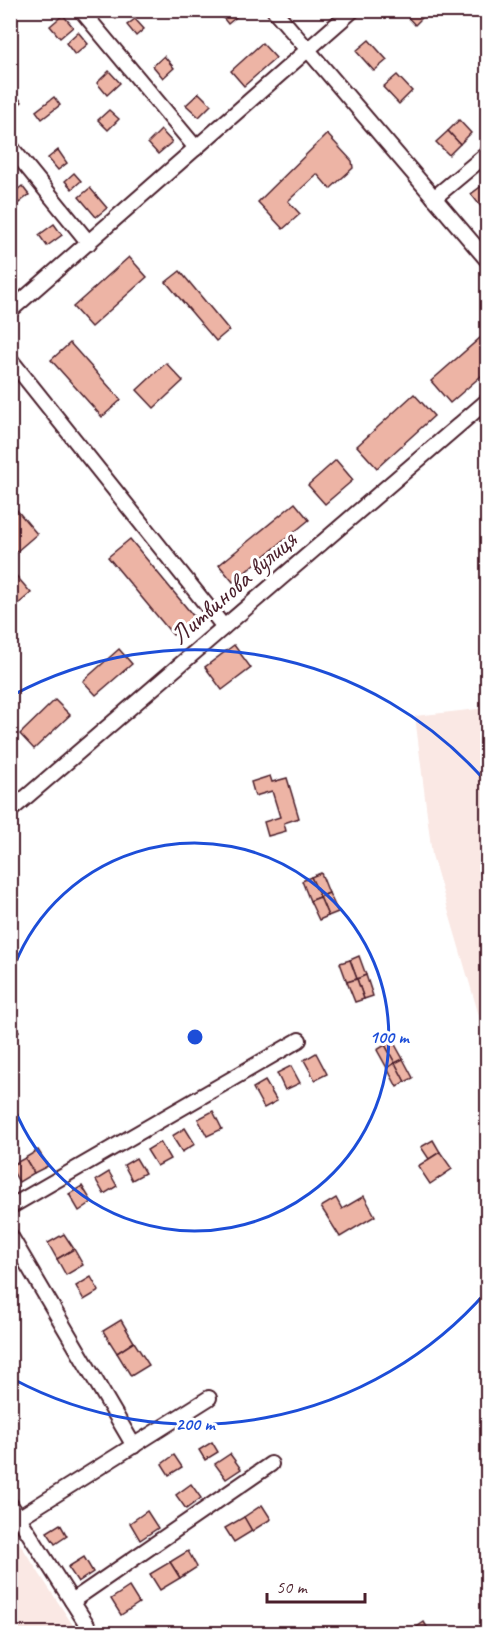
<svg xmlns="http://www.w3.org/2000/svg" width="498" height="1644" font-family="Caveat,sans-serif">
<rect width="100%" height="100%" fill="#fff"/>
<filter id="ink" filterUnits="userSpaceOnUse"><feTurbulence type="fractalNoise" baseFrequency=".0167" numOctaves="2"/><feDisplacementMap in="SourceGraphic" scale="12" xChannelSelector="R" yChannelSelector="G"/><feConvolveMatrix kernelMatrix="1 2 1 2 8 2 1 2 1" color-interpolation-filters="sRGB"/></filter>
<g filter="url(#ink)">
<g fill="#fae8e4">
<path d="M487,708h1l-1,335 -55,-188 -17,-139z"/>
<path d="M11,1530l67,103h-67z"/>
</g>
<g fill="#edb4a5" stroke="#4a1f2b" stroke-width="1.5">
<path d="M108,10h17l-9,9z"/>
<path d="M217,10h24l1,2 -14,12z"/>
<path d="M401,10h22l3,4 -11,11z"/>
<path d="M63,15l10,12 -13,11 -10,-12z"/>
<path d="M135,19l9,10 -8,7 -9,-11z"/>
<path d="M78,32l10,12 -13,11 -9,-12z"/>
<path d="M369,40l18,20 -13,11 -18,-20z"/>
<path d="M262,43l14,15 -32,28 -13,-15z"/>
<path d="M164,56l10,12 -11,10 -10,-12z"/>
<path d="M109,71l11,12 -13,12 -10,-12z"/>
<path d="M397,75l15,16 -13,13 -16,-17z"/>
<path d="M12,91l10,11 -12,9v-18z"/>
<path d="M199,93l12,12 -12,12 -13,-12z"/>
<path d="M54,97l6,8 -18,14 -6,-8z"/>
<path d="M109,110l10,9 -11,11 -10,-10z"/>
<path d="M459,120l12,13 -11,11 -12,-13z"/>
<path d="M161,130l11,12 -14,12 -10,-11z"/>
<path d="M448,131l12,13 -11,11 -13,-13z"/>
<path d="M327,134l25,27 1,7 -23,21 -13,-15 -29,27 12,13 -17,15 -25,-27z"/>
<path d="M58,150l9,13 -9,7 -10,-12z"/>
<path d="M74,173l7,8 -9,8 -7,-8z"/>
<path d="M487,182l1,22 -6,4 -11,-14z"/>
<path d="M22,186l7,9 -10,8 -7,-9z"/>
<path d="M90,188l17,20 -11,9 -17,-20z"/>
<path d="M54,224l8,11 -15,11 -8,-11z"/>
<path d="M129,257l18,20 -56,50 -18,-20z"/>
<path d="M180,271l49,59 -13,11 -50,-59z"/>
<path d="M488,331v39l-38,33 -19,-22z"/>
<path d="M70,343l51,57 -19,17 -51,-57z"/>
<path d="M166,363l17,18 -29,27 -17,-18z"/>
<path d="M414,394l20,22 -57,52 -20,-22z"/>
<path d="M336,460l17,20 -28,24 -17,-19z"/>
<path d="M10,502l27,32 -21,18 -6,-7z"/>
<path d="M295,503l14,17 -76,62 -14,-17z"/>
<path d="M130,539l65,79 -22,17 -65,-78z"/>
<path d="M13,572l18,21 -21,18v-37z"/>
<path d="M234,645l17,23 -29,22 -17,-23z"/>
<path d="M119,649l13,15 -36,31 -13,-14z"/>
<path d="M55,700l15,15 -36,34 -14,-15z"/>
<path d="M270,776l2,6 15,-4 12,40 -15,5 2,8 -18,5 -4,-14 16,-5 -8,-26 -17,5 -4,-14z"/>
<path d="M321,873l8,20 -9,4 -9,-20z"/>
<path d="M311,877l9,20 -10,4 -8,-20z"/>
<path d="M329,893l9,19 -10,4 -8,-19z"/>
<path d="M320,897l8,19 -9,4 -9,-19z"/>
<path d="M359,956l7,19 -9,4 -7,-19z"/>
<path d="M350,960l7,19 -10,3 -7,-19z"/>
<path d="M366,975l7,21 -9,3 -7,-20z"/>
<path d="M357,979l7,20 -9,3 -8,-20z"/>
<path d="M10,1021l9,10 -9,6z"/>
<path d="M393,1041l10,18 -8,4 -10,-18z"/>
<path d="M385,1045l10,18 -8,5 -10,-18z"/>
<path d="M316,1053l11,21 -12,6 -11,-20z"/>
<path d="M403,1059l10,19 -8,4 -10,-19z"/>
<path d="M395,1063l10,19 -8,5 -10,-19z"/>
<path d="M291,1066l9,17 -15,7 -8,-17z"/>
<path d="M265,1081l12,20 -13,7 -11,-20z"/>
<path d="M213,1111l9,18 -15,7 -9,-17z"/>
<path d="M185,1128l10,16 -13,8 -10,-16z"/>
<path d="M433,1140l7,12 -11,7 -8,-12z"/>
<path d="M160,1142l10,17 -13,7 -10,-16z"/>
<path d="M38,1150l10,16 -14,7 -9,-15z"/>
<path d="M440,1152l12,17 -22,15 -12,-18z"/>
<path d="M25,1158l9,15 -15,9 -9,-16z"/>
<path d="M136,1158l9,15 -13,7 -8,-15z"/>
<path d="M109,1172l8,14 -13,8 -8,-14z"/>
<path d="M82,1186l10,16 -13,9 -10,-17z"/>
<path d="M364,1196l11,20 -35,21 -19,-30 15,-9 6,11z"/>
<path d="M64,1234l10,15 -17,10 -9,-16z"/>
<path d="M74,1249l9,16 -17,10 -9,-16z"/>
<path d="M91,1277l8,14 -15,9 -8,-14z"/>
<path d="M121,1320l13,22 -17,11 -14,-22z"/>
<path d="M134,1342l15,23 -18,11 -14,-23z"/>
<path d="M212,1442l6,10 -13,8 -6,-10z"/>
<path d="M230,1454l11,15 -15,10 -11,-15z"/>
<path d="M174,1455l8,12 -13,8 -7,-11z"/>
<path d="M191,1484l10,14 -15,11 -10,-14z"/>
<path d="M262,1505l9,14 -19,12 -8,-14z"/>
<path d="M147,1511l11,17 -18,12 -10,-17z"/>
<path d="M244,1517l8,14 -18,11 -9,-14z"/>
<path d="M60,1524l7,12 -12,8 -8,-12z"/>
<path d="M188,1551l9,16 -17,11 -10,-16z"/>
<path d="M84,1557l9,15 -15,10 -10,-15z"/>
<path d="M170,1562l10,16 -20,12 -10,-16z"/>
<path d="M129,1587l10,16 -18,12 -10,-16z"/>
<path d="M424,1622l7,12h-18l-2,-3z"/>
</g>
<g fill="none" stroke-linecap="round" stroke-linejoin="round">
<g stroke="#4a1f2b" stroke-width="18">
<g id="minor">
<path d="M81,10l115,138"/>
<path d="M274,10l214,251"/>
<path d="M10,146l79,97"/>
<path d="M434,198l54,-45"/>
<path d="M10,311l343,-301"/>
<path d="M10,359l214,268"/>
<path d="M10,811l478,-411"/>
<path d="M10,1207l289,-167"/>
<path d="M10,1235l124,211"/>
<path d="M10,1504l83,130"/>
<path d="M20,1517l189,-119"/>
<path d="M72,1601l199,-137"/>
</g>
</g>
<use href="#minor" stroke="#fff" stroke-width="14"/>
</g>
</g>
<g fill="none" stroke="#1d4ed8" stroke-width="3">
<path d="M11 975A194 194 0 1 1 11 1099"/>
<path d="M487 1291A387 387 0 0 1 13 1379M13 695A387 387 0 0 1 487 783"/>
</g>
<g text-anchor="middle" stroke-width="6" stroke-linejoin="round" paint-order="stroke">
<g font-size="26" fill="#4a1f2b" stroke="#fff">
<text transform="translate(233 587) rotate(-41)" y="9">Литвинова вулиця</text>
</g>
</g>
<circle cx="195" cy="1037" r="9" fill="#1d4ed8" stroke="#fff" stroke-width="3"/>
<g font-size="18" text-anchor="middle" font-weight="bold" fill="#1d4ed8" stroke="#fff" stroke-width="6" stroke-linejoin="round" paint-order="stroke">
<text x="389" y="1043">100 m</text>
<text x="195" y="1430">200 m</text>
</g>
<rect width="498" height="1644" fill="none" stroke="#fff" stroke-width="36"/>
<rect x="18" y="18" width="462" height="1608" fill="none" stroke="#4a1f2b" stroke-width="2" filter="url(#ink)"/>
<path d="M267 1593v9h98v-9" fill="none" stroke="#4a1f2b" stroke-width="3"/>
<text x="276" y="1593" font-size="18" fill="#4a1f2b" stroke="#ffffff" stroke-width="4.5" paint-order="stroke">50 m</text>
</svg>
